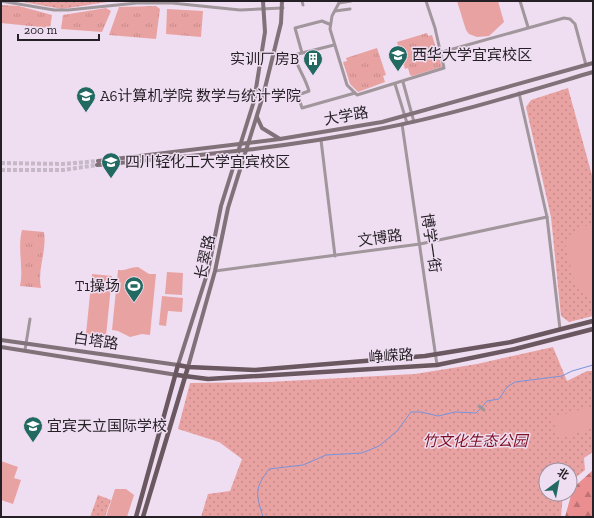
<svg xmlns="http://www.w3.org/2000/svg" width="594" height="518" font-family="'Zilla Slab','Noto Sans SC',serif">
<defs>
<pattern id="grass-tufts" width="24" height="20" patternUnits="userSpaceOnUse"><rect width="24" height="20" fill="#e9a2a2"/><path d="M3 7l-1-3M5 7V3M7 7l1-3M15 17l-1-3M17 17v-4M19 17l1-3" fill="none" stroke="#c88b8b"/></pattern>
<pattern id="forest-firs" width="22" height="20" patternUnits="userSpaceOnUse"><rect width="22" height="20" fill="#ea8e8f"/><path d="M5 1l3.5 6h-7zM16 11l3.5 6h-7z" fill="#bd7375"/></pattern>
<pattern id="park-dots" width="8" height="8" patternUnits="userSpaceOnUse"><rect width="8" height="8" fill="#e9a2a2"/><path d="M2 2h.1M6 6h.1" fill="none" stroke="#c88b8b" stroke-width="1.8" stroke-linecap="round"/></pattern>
</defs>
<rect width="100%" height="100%" fill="#efdef1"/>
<g fill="url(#grass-tufts)">
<path d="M1,5l18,1 33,9 -2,13 -49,-5z"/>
<path d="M156,6l4,3 -4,30 -47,-4 10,-28z"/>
<path d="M106,8l5,3 -9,21 -41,-3 2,-14z"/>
<path d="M167,9l36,2 -2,26 -35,-3z"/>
<path d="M427,33l1,3 4,-1 10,32 -30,9 -2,-1 -2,-7 -3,1 -8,-27z"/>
<path d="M377,48l9,27 -3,1 2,6 -27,10 -8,-8 -7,-22 4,-1 -1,-3z"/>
<path d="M22,230l22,2c3,20 -7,37 -3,56l-21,-2c4,-19 -3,-37 2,-56z"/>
</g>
<path fill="url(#forest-firs)" d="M593,470v47h-28l8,-29z"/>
<g fill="url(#park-dots)">
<path d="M17,1h97l-52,8z"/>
<path d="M568,88l25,91v137l-24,6 -8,-6 -10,-99 -25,-110 5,-7z"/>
<path d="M553,347l14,34 20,-10h6v81l-9,6 1,12 -15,12v-12h-24v24h17l-2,23h-360l7,-23 22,-3 12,-32 -23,-17 -41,-13 12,-46 78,-1 147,-8 62,-10z"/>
<path d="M98,495l13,5 -6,17h-15z"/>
</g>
<g fill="#e9a2a2">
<path d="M457,1h41l6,21 -15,14 -12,1 -8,-3 -3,-4z"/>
<path d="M593,224v75c-21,-4 -22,-35 -27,-53 2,-15 14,-19 27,-22z"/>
<path d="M138,267l11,7h7l-6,61 -8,-1 -12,3 -12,-6 -6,-1 6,-60c8,1 12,-3 20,-3z"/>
<path d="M167,272l16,1 -1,22 -17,-1z"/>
<path d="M92,274l20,2 -6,60 -20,-2z"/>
<path d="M162,296l21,2 -1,14 -14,-1 -2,15 -7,-1z"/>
<path d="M593,406v22l-34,11 -7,-21z"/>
<path d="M1,461l17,6 -4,11 7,2 -8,24 -12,-4z"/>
<path d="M115,489h11l8,6 -7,22h-21z"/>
</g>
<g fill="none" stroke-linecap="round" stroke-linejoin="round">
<g stroke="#7793db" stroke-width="1">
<path d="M482,407l5,-6 12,-2 8,-12 8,-5 47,-6 10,-5 21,-6"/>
<path d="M263,517c-7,-23 -9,-28 6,-48l34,-4 23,-10 36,-2 17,-7 18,-15 14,-19h10l17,4 17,-4 21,1 4,-4"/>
</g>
<g stroke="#c7b8c8" stroke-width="4" stroke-dasharray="4 2" stroke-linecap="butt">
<path d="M1,163l62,1 35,-3"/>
<path d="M1,170h62l34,-5"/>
</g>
<g stroke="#a1969b" stroke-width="3">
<path d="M1,1l53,9h14l69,-7h35l68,7 43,-2"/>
<path d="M302,1l1,4"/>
<path d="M340,1l-8,15 -2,13 17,56 10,10 87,-27 -9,-40 -9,-27"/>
<path d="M520,1l8,26"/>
<path d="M339,3l12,-2"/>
<path d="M335,11l15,-2"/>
<path d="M329,24l-7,-3 -27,7 7,25 -8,2c4,14 11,22 15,36l-11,4 4,13 53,-15"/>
<path d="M442,52l122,-34 6,1 5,5 11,41"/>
<path d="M302,53l32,-8"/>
<path d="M403,82l11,40"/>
<path d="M395,84l12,39"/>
<path d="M519,93l28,124 13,112"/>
<path d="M402,124l35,241"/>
<path d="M321,140l14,116"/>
<path d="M215,271l205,-27 127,-27"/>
<path d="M25,350l5,-31"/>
<path d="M479,406l5,4"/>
</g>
<g stroke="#817178" stroke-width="4">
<path d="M257,117l5,11 18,11"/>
<path d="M98,161l182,-22 102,-17 211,-59"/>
<path d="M97,165c95,-9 189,-17 282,-36 73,-14 143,-36 214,-57"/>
<path d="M1,340l177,25 30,-94 13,-65 33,-105 11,-69 -2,-31"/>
<path d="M1,347l176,28"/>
<path d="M188,367l27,-96 13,-63 35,-112 18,-73 1,-22"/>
</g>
<g stroke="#6a575f" stroke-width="4.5">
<path d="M177,375l31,4 229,-14 78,-16 78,-20"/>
<path d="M136,517l42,-152 10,2 67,3 170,-14 86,-14 82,-21"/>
<path d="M143,517l45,-150"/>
</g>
</g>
<defs>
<g id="university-pin" transform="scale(1)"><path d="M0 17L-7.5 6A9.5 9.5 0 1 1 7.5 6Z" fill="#226a61" stroke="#efdef1"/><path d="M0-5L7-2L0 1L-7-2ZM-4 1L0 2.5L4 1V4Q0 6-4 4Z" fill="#fff"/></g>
<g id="building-pin" transform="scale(1)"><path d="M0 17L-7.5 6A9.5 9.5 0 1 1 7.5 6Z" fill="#226a61" stroke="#efdef1"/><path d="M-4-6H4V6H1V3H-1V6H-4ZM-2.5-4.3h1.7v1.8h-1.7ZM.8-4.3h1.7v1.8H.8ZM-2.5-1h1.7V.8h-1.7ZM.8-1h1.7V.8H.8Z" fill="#fff"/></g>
<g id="stadium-pin" transform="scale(1)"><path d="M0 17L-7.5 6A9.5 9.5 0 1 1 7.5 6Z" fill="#226a61" stroke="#efdef1"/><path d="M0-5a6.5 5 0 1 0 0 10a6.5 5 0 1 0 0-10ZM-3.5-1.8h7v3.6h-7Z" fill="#fff"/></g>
<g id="school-pin" transform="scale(1)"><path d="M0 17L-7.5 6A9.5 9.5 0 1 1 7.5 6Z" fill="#226a61" stroke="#efdef1"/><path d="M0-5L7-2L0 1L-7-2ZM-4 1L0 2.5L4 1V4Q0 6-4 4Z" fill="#fff"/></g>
</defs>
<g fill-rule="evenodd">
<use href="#university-pin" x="398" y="55"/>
<use href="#building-pin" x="313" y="59"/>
<use href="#university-pin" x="86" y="96"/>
<use href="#university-pin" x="111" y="162"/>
<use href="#stadium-pin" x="134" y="286"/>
<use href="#school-pin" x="33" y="426"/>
</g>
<g text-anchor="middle" stroke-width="3" stroke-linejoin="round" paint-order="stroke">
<g font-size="15" fill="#251f26" stroke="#efdef1" text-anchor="start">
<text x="412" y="60">西华大学宜宾校区</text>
<text x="299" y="64" text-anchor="end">实训厂房B</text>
<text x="100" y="101">A6计算机学院 数学与统计学院</text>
<text x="125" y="167">四川轻化工大学宜宾校区</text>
<text x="120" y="291" text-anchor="end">T1操场</text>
<text x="47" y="431">宜宾天立国际学校</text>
</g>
<g font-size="15" fill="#251f26" stroke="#efdef1">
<text transform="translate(346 116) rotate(-10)" y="5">大学路</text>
<text transform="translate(380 238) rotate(-8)" y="5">文博路</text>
<text transform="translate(431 243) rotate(82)" y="5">博学一街</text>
<text transform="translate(205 257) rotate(-78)" y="5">长翠路</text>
<text transform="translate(96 341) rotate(8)" y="5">白塔路</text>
<text transform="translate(391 356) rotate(-4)" y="5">峥嵘路</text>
</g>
<g font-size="15" font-style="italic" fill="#7e0f23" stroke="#efdef1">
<text x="475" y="446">竹文化生态公园</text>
</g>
</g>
<rect width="594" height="518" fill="none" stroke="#251f26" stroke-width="4"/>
<g transform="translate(558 482) rotate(32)"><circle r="19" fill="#efdef1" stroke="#9e92a0"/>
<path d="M0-3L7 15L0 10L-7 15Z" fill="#226a61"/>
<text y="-6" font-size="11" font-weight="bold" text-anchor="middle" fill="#251f26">北</text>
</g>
<path d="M18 34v6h81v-6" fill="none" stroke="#251f26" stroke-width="2"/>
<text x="24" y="34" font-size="12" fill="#251f26" stroke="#efdef1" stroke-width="3" paint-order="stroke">200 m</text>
</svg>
